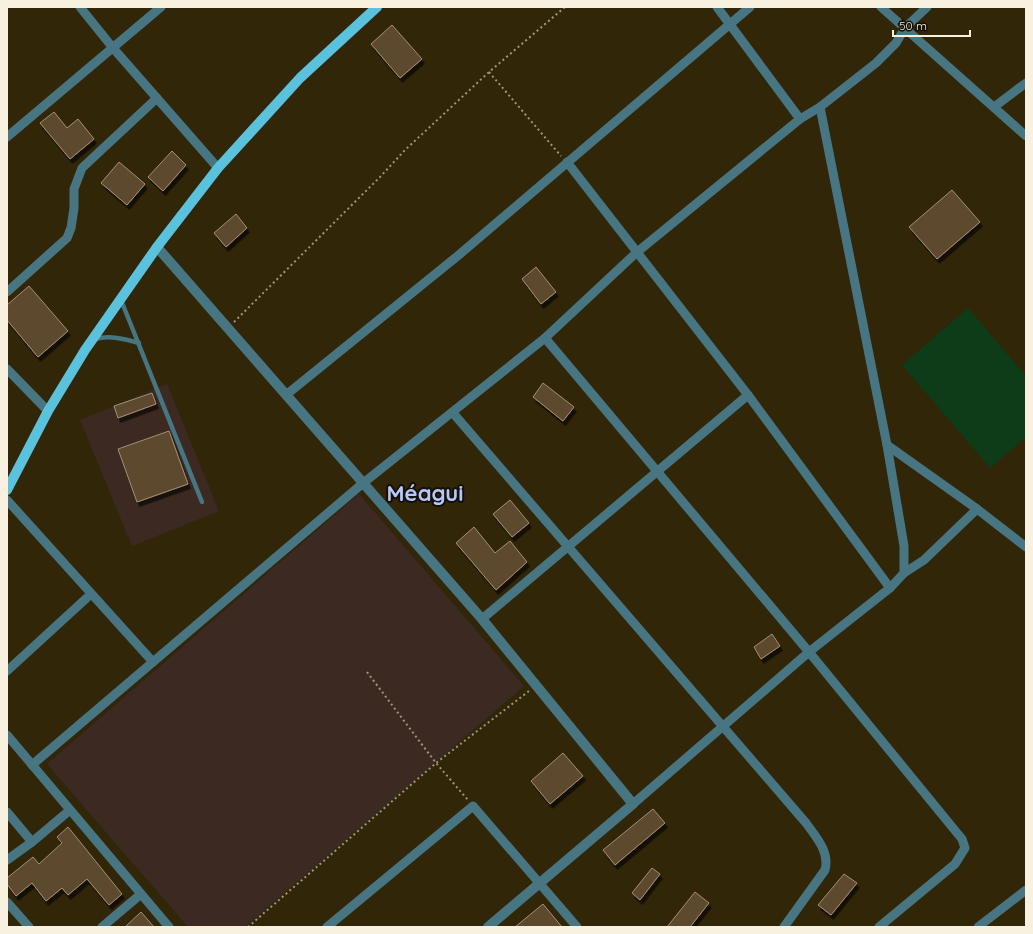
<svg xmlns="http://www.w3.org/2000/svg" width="1033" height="934" font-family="Quicksand,sans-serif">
<defs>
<filter id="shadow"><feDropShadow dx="2.5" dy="4.5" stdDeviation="0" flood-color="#0009"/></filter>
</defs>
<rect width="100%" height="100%" fill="#312608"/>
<g fill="#3c2a22">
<path d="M167,384l52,127 -87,35 -52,-126z"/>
<path d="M359,494l165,192 -279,241h-57l-141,-163z"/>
</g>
<path fill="#0e3c19" d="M968,308l58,68v61l-36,31 -88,-103z"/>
<g fill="#5d482f" stroke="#a68f74" filter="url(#shadow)">
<path d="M392,25l30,34 -22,19 -29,-34z"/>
<path d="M54,112l13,16 11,-9 16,20 -24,20 -30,-36z"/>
<path d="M172,151l14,14 -23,26 -15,-14z"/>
<path d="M119,162l26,22 -18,21 -26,-22z"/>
<path d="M952,190l28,32 -43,37 -28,-32z"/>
<path d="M236,214l11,14 -21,19 -12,-14z"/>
<path d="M536,267l20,25 -15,12 -19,-25z"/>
<path d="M29,286l39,45 -30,26 -31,-37v-15z"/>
<path d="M543,383l31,24 -11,14 -30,-24z"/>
<path d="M152,393l4,11 -38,14 -4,-12z"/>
<path d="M169,431l19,53 -51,18 -19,-53z"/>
<path d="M510,500l19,23 -17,14 -19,-23z"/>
<path d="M474,527l21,26 15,-12 17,21 -31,28 -40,-47z"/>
<path d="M772,634l8,12 -19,13 -7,-12z"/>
<path d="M563,753l20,23 -33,28 -19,-23z"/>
<path d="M653,809l12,14 -50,42 -12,-15z"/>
<path d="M68,827l54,67 -13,11 -22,-26 -19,16 -6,-7 -16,13 -14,-18 -16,13 -9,-12v-6l26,-21 6,7 23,-21 -5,-6z"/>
<path d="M652,868l8,6 -20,26 -8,-7z"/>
<path d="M844,874l13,9 -26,32 -13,-10z"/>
<path d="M695,892l14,11 -19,24h-23z"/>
<path d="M543,904l19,23h-47z"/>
<path d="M141,912l13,15h-29z"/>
</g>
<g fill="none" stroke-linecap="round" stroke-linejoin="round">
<g stroke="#9e957e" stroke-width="2" stroke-dasharray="2 3" stroke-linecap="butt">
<path d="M489,72l72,84"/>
<path d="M234,322l146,-145 25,-27 84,-78 76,-65"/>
<path d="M367,672l69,91 32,37"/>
<path d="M248,927l188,-164 93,-72"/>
</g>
<g stroke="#477582" stroke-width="4.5">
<path d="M121,300l81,202"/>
<path d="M95,339c14,-4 30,0 44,4"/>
</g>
<g stroke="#477582" stroke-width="9">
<path d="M80,7l33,41 105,120"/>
<path d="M881,7l145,129"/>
<path d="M994,107l32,-24"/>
<path d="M800,119l20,-12 56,-44 20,-20 9,-15 22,-21"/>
<path d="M7,137l154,-130"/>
<path d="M567,162l181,233 142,193"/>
<path d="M7,292l60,-54 4,-10 3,-20v-19l8,-21 75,-70"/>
<path d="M545,338l264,314 153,187 3,9 -10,16 -76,63"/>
<path d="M7,369l41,42"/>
<path d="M286,395l174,-141 290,-247"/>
<path d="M453,413l353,410c10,14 24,29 19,47l-41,57"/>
<path d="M887,445l90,64 49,38"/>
<path d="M7,500l146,162"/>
<path d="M904,573l20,-13 53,-51"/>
<path d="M482,619l266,-224"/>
<path d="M7,671l84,-77"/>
<path d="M7,735l162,192"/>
<path d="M32,765l330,-281 183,-146 91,-85 164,-134 -83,-112"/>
<path d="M633,804l176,-152 81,-64 14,-15v-27l-17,-101 -67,-338"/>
<path d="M7,812l25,30"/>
<path d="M7,860l25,-18 38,-32"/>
<path d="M7,902l22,25"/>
<path d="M102,927l39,-33"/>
<path d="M327,927l146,-121 104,121"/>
<path d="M978,927l48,-37"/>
</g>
<path stroke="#477582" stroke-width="10" d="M157,247l325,372 151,185 -145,123"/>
<path stroke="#5bc2de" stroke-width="10" d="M7,490l41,-79 37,-61 72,-103 61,-79 82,-90 77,-71"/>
</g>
<g text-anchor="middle" stroke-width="4" stroke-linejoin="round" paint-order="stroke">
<g font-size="22" font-weight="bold" fill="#b6c7fe" stroke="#151005">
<text x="425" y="501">Méagui</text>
</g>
</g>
<rect width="1033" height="934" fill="none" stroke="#f8f1e0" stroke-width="16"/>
<path d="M893 30v6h77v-6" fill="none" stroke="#f8f1e0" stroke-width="2"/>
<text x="899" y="30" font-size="12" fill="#f8f1e0" stroke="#151005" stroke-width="3" paint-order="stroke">50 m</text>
</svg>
